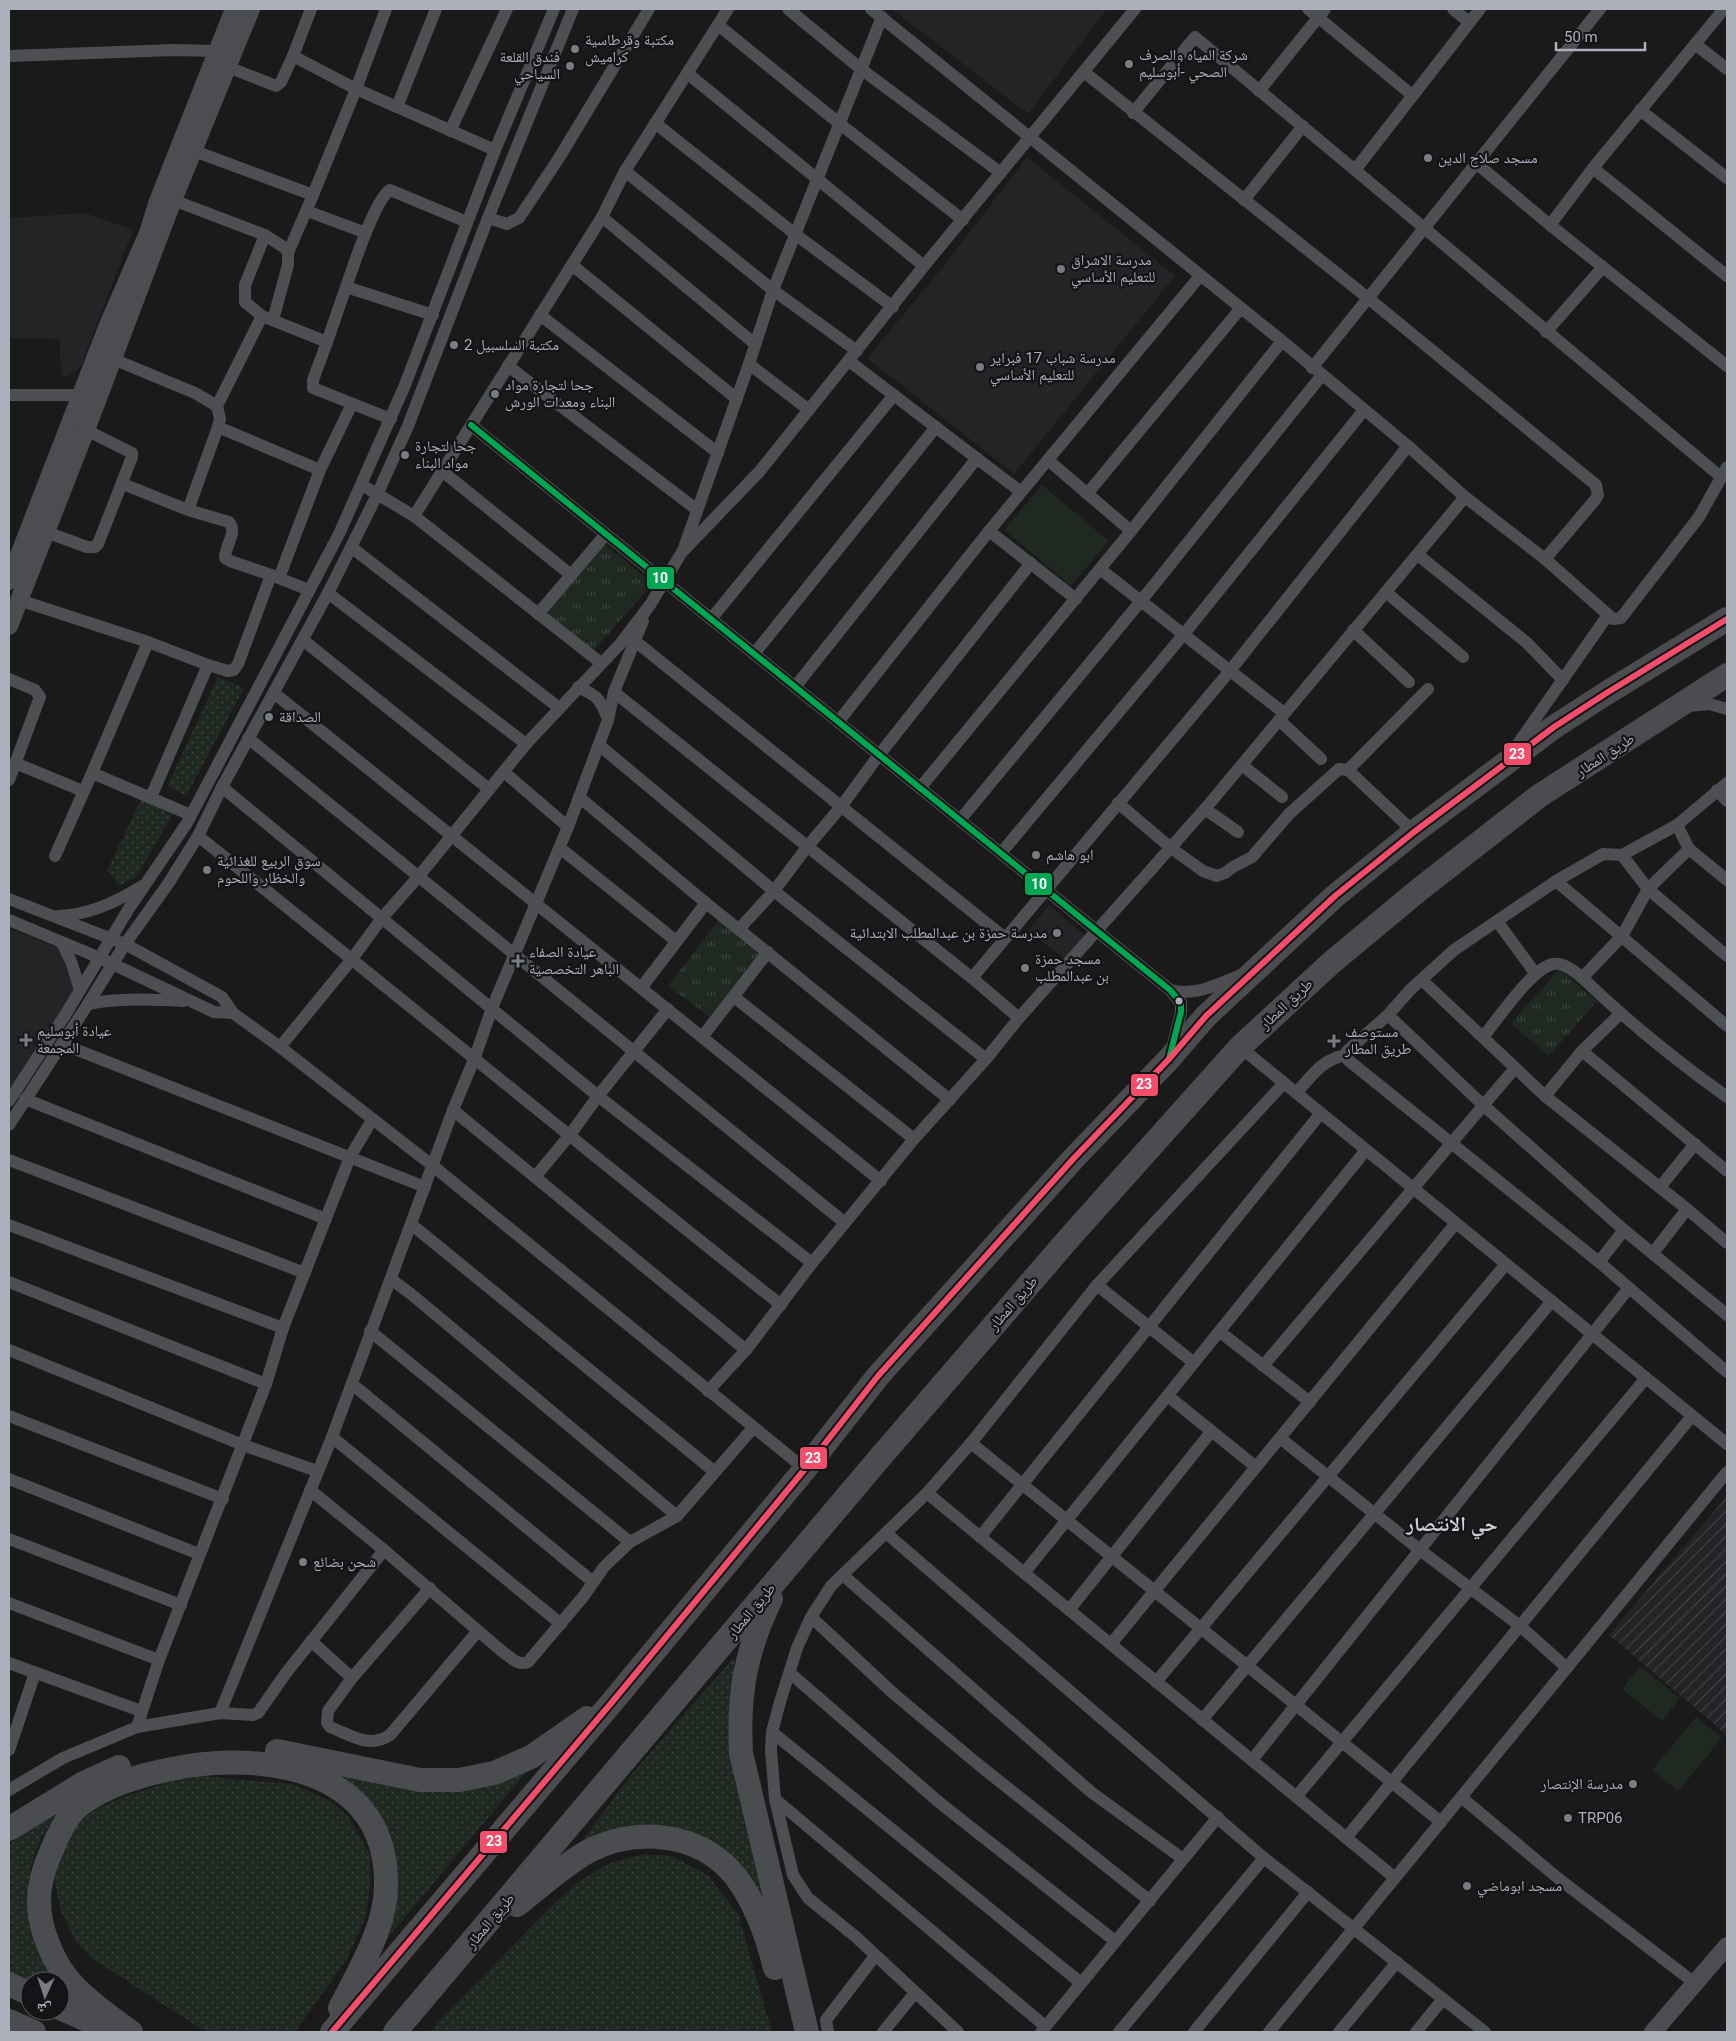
<svg xmlns="http://www.w3.org/2000/svg" width="1736" height="2041" font-family="Roboto,'Noto Naskh Arabic',sans-serif">
<defs>
<pattern id="industrial-furrows" width="10" height="10" patternUnits="userSpaceOnUse" patternTransform="scale(1.25)"><rect width="10" height="10" fill="#242426"/><path d="M-1 1l2-2M0 10L10 0M9 11l2-2" fill="none" stroke="#414144"/></pattern>
<pattern id="grass-dots" width="8" height="8" patternUnits="userSpaceOnUse" patternTransform="scale(1.25)"><rect width="8" height="8" fill="#1f2821"/><path d="M2 2h.1M6 6h.1" fill="none" stroke="#3d453f" stroke-width="1.8" stroke-linecap="round"/></pattern>
<pattern id="park-tufts" width="24" height="20" patternUnits="userSpaceOnUse" patternTransform="scale(1.25)"><rect width="24" height="20" fill="#1f2821"/><path d="M3 7l-1-3M5 7V3M7 7l1-3M15 17l-1-3M17 17v-4M19 17l1-3" fill="none" stroke="#3d453f"/></pattern>
</defs>
<rect width="100%" height="100%" fill="#1a1a1a"/>
<g fill="#242426">
<path d="M892,9h215l-79,105z"/>
<path d="M1027,157l148,119 -161,198 -147,-116 80,-96z"/>
<path d="M85,213l48,17 -53,138 -12,8h-6l-3,-37 -50,-1v-111l1,-9z"/>
<path d="M1049,905l36,30 -20,24 -37,-28z"/>
<path d="M9,929l51,19 16,40 -67,104z"/>
</g>
<path fill="url(#industrial-furrows)" d="M1727,1496v239l-118,-100z"/>
<g fill="url(#grass-dots)">
<path d="M218,677l26,11 -58,108 -19,-10z"/>
<path d="M141,800l32,14 -37,63 -16,9 -13,-15z"/>
<path d="M734,1657l3,16 35,255 -22,-45 -94,-56 -52,4 -31,22 58,-78z"/>
<path d="M221,1753l120,17h187l-152,182 7,-16 -13,-133z"/>
<path d="M201,1776l91,8 35,15 20,16 23,40 1,23 -5,38 -19,43 -52,73h-89l-113,-73 -17,-17 -16,-33 -6,-33 3,-16 17,-31 11,-11 13,-10 30,-13 38,-12z"/>
<path d="M66,1799l-25,39 -6,15 -5,17 -1,36 65,104 -34,-14v-15h-30l-21,-7v-129z"/>
<path d="M644,1854l28,2 36,19 30,39 34,118h-343l123,-127 30,-26 28,-16z"/>
</g>
<g fill="url(#park-tufts)">
<path d="M604,544l49,39 -59,67 -49,-36z"/>
<path d="M720,918l43,32 -52,68 -43,-32z"/>
<path d="M1559,969l38,32 -48,55 -38,-32z"/>
</g>
<g fill="#1f2821">
<path d="M1042,485l67,56 -38,45 -67,-56z"/>
<path d="M1640,1666l40,32 -18,23 -40,-32z"/>
<path d="M1696,1717l26,21 -44,53 -26,-21z"/>
</g>
<g fill="none" stroke-linecap="round" stroke-linejoin="round">
<g stroke="#4d4f53" stroke-width="12">
<path d="M788,9l73,60 140,104"/>
<path d="M871,9l411,332 126,105 57,51 80,62 68,60 8,-1 78,-101 28,-50"/>
<path d="M1308,9l104,86"/>
<path d="M1453,9l16,13"/>
<path d="M1480,9l-125,161 366,307"/>
<path d="M718,25l122,99 123,96"/>
<path d="M1695,44l32,25"/>
<path d="M9,56l165,-6 43,1"/>
<path d="M293,56l18,-47"/>
<path d="M228,67l48,19 5,-4 12,-26 63,33 30,-80"/>
<path d="M1084,72l284,226 228,187 2,10 -3,5 -50,59"/>
<path d="M687,73l237,193"/>
<path d="M1259,91l66,-82"/>
<path d="M397,107l39,-98"/>
<path d="M1640,110l87,68"/>
<path d="M1133,113l62,-76 160,133"/>
<path d="M655,123l140,111 98,73"/>
<path d="M450,131l57,-122"/>
<path d="M194,151l119,44 -25,58 -3,-5 -20,-13"/>
<path d="M1476,163l74,62 177,141"/>
<path d="M1593,168l134,108"/>
<path d="M625,171l148,119 84,61"/>
<path d="M313,195l43,-106 139,61"/>
<path d="M173,200l92,35 -20,50v17l17,14"/>
<path d="M1244,200l59,-74"/>
<path d="M307,211l59,22"/>
<path d="M602,217l153,127"/>
<path d="M488,218l19,6 12,-6 40,-60 90,-149"/>
<path d="M1550,225l43,-57 131,-159"/>
<path d="M572,265l165,134"/>
<path d="M346,287c7,-20 29,-88 44,-97l77,32"/>
<path d="M540,315l178,138"/>
<path d="M273,320l15,-55v-12"/>
<path d="M1546,332l57,-65"/>
<path d="M327,342l19,-55 87,28"/>
<path d="M113,359l82,34 22,13 3,13 -2,8 -30,83"/>
<path d="M849,361l172,131"/>
<path d="M749,364l60,46"/>
<path d="M508,366l188,143"/>
<path d="M1312,368l288,-359"/>
<path d="M9,395h72"/>
<path d="M217,406l45,-90 65,26 -14,38v8l78,31"/>
<path d="M471,425l699,565 11,13v9l-9,37"/>
<path d="M218,427l102,43 -41,108"/>
<path d="M1048,460l83,71"/>
<path d="M320,470l32,-66"/>
<path d="M442,471l129,104"/>
<path d="M123,484l65,26 41,12c9,11 -4,23 -4,36l5,3 41,14"/>
<path d="M362,485l52,31 187,147"/>
<path d="M1087,494l154,-186"/>
<path d="M414,516l188,-299 23,-46 103,-162"/>
<path d="M989,531l87,68"/>
<path d="M46,532l41,15h8l3,-3 34,-87v-4l-46,-23"/>
<path d="M351,547l207,160"/>
<path d="M684,548l65,-184 24,-74 109,-273"/>
<path d="M1418,555l108,87 37,38"/>
<path d="M1100,569l184,144"/>
<path d="M328,593l198,151"/>
<path d="M1387,593l76,64"/>
<path d="M19,600l129,42"/>
<path d="M538,614l68,-80"/>
<path d="M711,619l183,-224"/>
<path d="M1353,630l56,52"/>
<path d="M303,640l186,149"/>
<path d="M635,641l370,297"/>
<path d="M754,654l182,-227"/>
<path d="M208,665l20,6 6,-1 4,-6 33,-89 38,15"/>
<path d="M9,679l26,11 5,7 -31,83"/>
<path d="M578,687c20,9 22,12 30,32"/>
<path d="M795,687l182,-229"/>
<path d="M614,692l358,286 47,40"/>
<path d="M274,693l607,488"/>
<path d="M1688,706l21,-2 18,5"/>
<path d="M1279,720l42,39"/>
<path d="M838,722l151,-191 211,-255"/>
<path d="M248,738l597,485"/>
<path d="M599,745l175,146 212,168"/>
<path d="M1515,748l93,-133"/>
<path d="M15,763l68,28"/>
<path d="M1242,765l40,32"/>
<path d="M504,772l64,55"/>
<path d="M92,773l56,-131 60,23 -57,132"/>
<path d="M222,787l376,309 214,167"/>
<path d="M920,788l211,-257 151,-190"/>
<path d="M1717,790l10,11"/>
<path d="M579,797l127,106 244,197"/>
<path d="M1118,803l53,45 32,23 14,5 8,-3 8,-6 19,-10 37,-43 50,-45 9,1"/>
<path d="M1205,809l33,23"/>
<path d="M960,820l181,-219 181,-226"/>
<path d="M1677,825l12,24 38,31"/>
<path d="M1414,832l-66,-62 80,-81"/>
<path d="M198,836c195,155 387,314 583,469"/>
<path d="M560,848l116,93"/>
<path d="M1001,853l183,-219 180,-224"/>
<path d="M1622,855l26,34 79,67"/>
<path d="M55,856l37,-83 99,42"/>
<path d="M1556,881l171,145"/>
<path d="M9,899l116,45 97,53 11,16 47,34 153,119 372,303"/>
<path d="M58,916c30,-1 59,-14 84,-30"/>
<path d="M9,920l91,38 114,54 19,1"/>
<path d="M1497,921l38,52"/>
<path d="M739,929l35,-38 33,-44 33,-39 39,-53 152,-192"/>
<path d="M62,943l9,18 9,29"/>
<path d="M972,978l257,-306 179,-226"/>
<path d="M1582,978l40,-42 26,-47 41,-40"/>
<path d="M1422,980l123,116 142,113 40,34"/>
<path d="M641,988l65,-85"/>
<path d="M1170,990c25,7 48,-6 71,-15"/>
<path d="M734,997l180,142"/>
<path d="M88,1004c31,-6 63,-5 95,-3"/>
<path d="M1388,1015l95,90 141,125 103,85"/>
<path d="M702,1037l66,-85"/>
<path d="M1483,1037c15,-18 49,-69 70,-73 12,-2 28,12 36,20 43,41 89,78 138,113"/>
<path d="M62,1044l363,143"/>
<path d="M280,1047l72,-88 30,-41 37,-42 107,-132 95,-101 29,-38 32,-53 77,-80 165,-206 211,-257"/>
<path d="M1240,1047l487,397"/>
<path d="M1582,1051l145,120"/>
<path d="M1346,1055l2,5 251,202 128,110"/>
<path d="M1296,1093c17,-18 25,-33 50,-38l1,-4 41,-36 22,-25 44,-40 102,-69 47,-27 19,1 55,-30 50,-42"/>
<path d="M1545,1096l37,-45 38,-37"/>
<path d="M25,1099l301,120"/>
<path d="M9,1101l58,-89 61,-102 59,-87 153,-291 65,-147 90,-235 59,-141"/>
<path d="M453,1110l293,240"/>
<path d="M9,1125l79,-121 37,-60 43,-60 30,-48 24,-49 106,-194 49,-98 31,-69 80,-208 85,-209"/>
<path d="M9,1160l296,113"/>
<path d="M535,1177l34,-41 29,-40 70,-87"/>
<path d="M1660,1187l35,-43"/>
<path d="M411,1224l304,248"/>
<path d="M9,1225l274,103"/>
<path d="M1653,1253l34,-44"/>
<path d="M1599,1262l25,-32"/>
<path d="M391,1279l20,15 266,222"/>
<path d="M9,1282l257,102"/>
<path d="M1097,1285l97,78"/>
<path d="M370,1331l260,211"/>
<path d="M1220,1332l90,70"/>
<path d="M9,1350l234,95 74,26"/>
<path d="M1263,1366l252,-298"/>
<path d="M352,1384l241,198"/>
<path d="M708,1391l38,-41 66,-87 102,-124 72,-80 33,-41 186,-209 260,-312"/>
<path d="M1168,1396l88,71"/>
<path d="M9,1416l214,83"/>
<path d="M332,1437l229,187"/>
<path d="M1280,1438l140,112 100,76 47,42"/>
<path d="M971,1443l470,379"/>
<path d="M9,1479l190,75"/>
<path d="M310,1490l74,60 120,103c8,5 14,13 24,9l55,-65 21,-30 26,-25 47,-26 76,-88"/>
<path d="M927,1493l468,385"/>
<path d="M886,1533l378,325 221,174"/>
<path d="M980,1537l341,-424"/>
<path d="M9,1539l172,66"/>
<path d="M1024,1573l342,-423"/>
<path d="M844,1576l247,216 92,67"/>
<path d="M430,1588l-78,90 -24,33 -1,12 3,4c21,8 39,22 60,8l88,-104"/>
<path d="M9,1603l150,57"/>
<path d="M1069,1610l142,-178"/>
<path d="M811,1617l83,77 85,71 171,136"/>
<path d="M311,1641l41,37"/>
<path d="M1111,1644l345,-421"/>
<path d="M9,1663l132,48"/>
<path d="M790,1673l150,130 175,138"/>
<path d="M1156,1682l350,-418"/>
<path d="M220,1713l112,-276 121,-327 22,-53 17,-49 76,-181 40,-107 6,-28 29,-71"/>
<path d="M1202,1720l350,-419"/>
<path d="M137,1727l22,-67 107,-276 17,-56 67,-171 22,-37"/>
<path d="M772,1732l309,251"/>
<path d="M9,1750l26,-77"/>
<path d="M1252,1760l377,-472"/>
<path d="M9,1790l54,-32 74,-31 83,-14 33,2 5,-2 28,-40 98,-123"/>
<path d="M1296,1797l350,-419"/>
<path d="M1461,1797l98,82 137,105"/>
<path d="M775,1799l270,227"/>
<path d="M1346,1838l346,-422"/>
<path d="M828,2032l-2,-12 49,-64"/>
<path d="M883,2032l32,-39"/>
<path d="M958,2032l-102,-95 -48,-39 -15,-23 -18,-76 -4,-49 1,-18 8,-30 17,-54 14,-31 20,-31 96,-93 44,-50 126,-158 187,-202"/>
<path d="M1041,2032l177,-215"/>
<path d="M1119,2032l145,-174"/>
<path d="M1194,2032l114,-140"/>
<path d="M1269,2032l458,-560"/>
<path d="M1339,2032l58,-70"/>
<path d="M1416,2032l27,-33"/>
</g>
<g stroke="#4c4d51" stroke-width="18">
<path d="M9,581l99,-256 40,-92 10,-32 76,-192"/>
<path d="M9,626l77,-196 87,-230 78,-191"/>
<path d="M1653,2032l74,-86"/>
</g>
<g stroke="#4b4c4f" stroke-width="24">
<path d="M771,1599c-26,53 -33,96 -30,154l66,279"/>
<path d="M277,1751l143,29h39l35,-7 37,-16 56,-39"/>
<path d="M9,1829l73,-45 37,-17"/>
<path d="M517,1905c23,-18 44,-38 70,-53 48,-26 114,-20 149,25 20,27 31,58 39,91"/>
<path d="M9,1984l21,10"/>
<path d="M60,2008l54,24"/>
<path d="M9,2021l25,11"/>
<path d="M131,2032c-20,-14 -41,-29 -58,-47 -19,-20 -34,-56 -34,-83 0,-17 5,-35 12,-50 6,-15 16,-37 29,-47 30,-23 71,-33 108,-39 89,-13 200,8 198,120 0,41 -28,87 -46,122"/>
<path d="M332,2032l281,-331 192,-232 73,-93 196,-218 95,-99 37,-43 129,-120 79,-64 140,-105 51,-33 122,-75"/>
<path d="M395,2032l482,-571 193,-224 170,-190 91,-84 89,-74 119,-93 188,-121"/>
</g>
<g stroke="#141416" stroke-width="10">
<path id="bus-1" d="M471,425l699,565 11,13v9l-12,47"/>
</g>
<g stroke="#141416" stroke-width="10">
<path id="bus-2" d="M332,2032l281,-331 192,-232 73,-93 196,-218 95,-99 37,-43 129,-120 79,-64 140,-105 51,-33 122,-75"/>
</g>
<use href="#bus-1" stroke="#00a651" stroke-width="6"/>
<use href="#bus-2" stroke="#f44d6c" stroke-width="6"/>
</g>
<g fill="#787c83" stroke="#141416" stroke-width="2">
<circle cx="575" cy="49" r="5"/>
<circle cx="1129" cy="64" r="5"/>
<circle cx="570" cy="66" r="5"/>
<circle cx="1428" cy="158" r="5"/>
<circle cx="1061" cy="269" r="5"/>
<circle cx="454" cy="345" r="5"/>
<circle cx="980" cy="367" r="5"/>
<circle cx="495" cy="394" r="5"/>
<circle cx="405" cy="455" r="5"/>
<circle cx="269" cy="717" r="5"/>
<circle cx="1036" cy="855" r="5"/>
<circle cx="207" cy="870" r="5"/>
<circle cx="1057" cy="933" r="5"/>
<path d="M515.5 953.5h5v5h5v5h-5v5h-5v-5h-5v-5h5z"/>
<circle cx="1025" cy="968" r="5"/>
<path d="M23.5 1032.5h5v5h5v5h-5v5h-5v-5h-5v-5h5z"/>
<path d="M1331.5 1033.5h5v5h5v5h-5v5h-5v-5h-5v-5h5z"/>
<circle cx="303" cy="1562" r="5"/>
<circle cx="1633" cy="1784" r="5"/>
<circle cx="1568" cy="1818" r="5"/>
<circle cx="1467" cy="1886" r="5"/>
</g>
<circle fill="#abb0bb" stroke="#141416" stroke-width="2" cx="1179" cy="1001" r="4.5"/>
<g text-anchor="middle" stroke-width="4.5" stroke-linejoin="round" paint-order="stroke">
<g font-size="15" fill="#abb0bb" stroke="#141416" text-anchor="start">
<text x="585" y="45">مكتبة وقرطاسية<tspan x="585" dy="17">كراميش</tspan></text>
<text x="1139" y="60">شركة المياه والصرف<tspan x="1139" dy="17">الصحي -أبوسليم</tspan></text>
<text x="560" y="62" text-anchor="end">فندق القلعة<tspan x="560" dy="17">السياحي</tspan></text>
<text x="1438" y="163">مسجد صلاح الدين</text>
<text x="1071" y="265">مدرسة الاشراق<tspan x="1071" dy="17">للتعليم الأساسي</tspan></text>
<text x="464" y="350">مكتبة السلسبيل 2</text>
<text x="990" y="363">مدرسة شباب 17 فبراير<tspan x="990" dy="17">للتعليم الأساسي</tspan></text>
<text x="505" y="390">جحا لتجارة مواد<tspan x="505" dy="17">البناء ومعدات الورش</tspan></text>
<text x="415" y="451">جحا لتجارة<tspan x="415" dy="17">مواد البناء</tspan></text>
<text x="279" y="722">الصداقة</text>
<text x="1046" y="860">ابو هاشم</text>
<text x="217" y="866">سوق الربيع للغذائية<tspan x="217" dy="17">والخظار واللحوم</tspan></text>
<text x="1047" y="938" text-anchor="end">مدرسة حمزة بن عبدالمطلب الابتدائية</text>
<text x="529" y="957">عيادة الصفاء<tspan x="529" dy="17">الباهر التخصصية</tspan></text>
<text x="1035" y="964">مسجد حمزة<tspan x="1035" dy="17">بن عبدالمطلب</tspan></text>
<text x="37" y="1036">عيادة أبوسليم<tspan x="37" dy="17">المجمعة</tspan></text>
<text x="1345" y="1037">مستوصف<tspan x="1345" dy="17">طريق المطار</tspan></text>
<text x="313" y="1567">شحن بضائع</text>
<text x="1623" y="1789" text-anchor="end">مدرسة الإنتصار</text>
<text x="1578" y="1823">TRP06</text>
<text x="1477" y="1891">مسجد ابوماضي</text>
</g>
<g font-size="15" fill="#abb0bb" stroke="#141416">
<text transform="translate(1605 755) rotate(-33)" y="5">طريق المطار</text>
<text transform="translate(1286 1004) rotate(-43)" y="5">طريق المطار</text>
<text transform="translate(1013 1303) rotate(-49)" y="5">طريق المطار</text>
<text transform="translate(751 1611) rotate(-50)" y="5">طريق المطار</text>
<text transform="translate(490 1921) rotate(-50)" y="5">طريق المطار</text>
</g>
<g font-size="20" font-weight="bold" fill="#cccfd7" stroke="#141416">
<text x="1452" y="1531">حي الانتصار</text>
</g>
</g>
<g stroke="#141416" stroke-width="2">
<rect x="646" y="566" width="29" height="24" rx="5" fill="#00a651"/>
<rect x="1503" y="742" width="29" height="24" rx="5" fill="#f44d6c"/>
<rect x="1024" y="872" width="29" height="24" rx="5" fill="#00a651"/>
<rect x="1130" y="1073" width="29" height="24" rx="5" fill="#f44d6c"/>
<rect x="799" y="1446" width="29" height="24" rx="5" fill="#f44d6c"/>
<rect x="479" y="1830" width="29" height="24" rx="5" fill="#f44d6c"/>
</g>
<g font-size="14" text-anchor="middle" font-weight="bold" fill="#fff">
<text x="660" y="583">10</text>
<text x="1517" y="759">23</text>
<text x="1039" y="889">10</text>
<text x="1144" y="1089">23</text>
<text x="813" y="1463">23</text>
<text x="494" y="1846">23</text>
</g>
<rect width="1736" height="2041" fill="none" stroke="#abb0bb" stroke-width="20"/>
<g transform="translate(45 1996) rotate(183)"><circle r="24" fill="#141416" stroke="#505258"/>
<path d="M0-4L9 19L0 12L-9 19Z" fill="#787c83"/>
<text y="-8" font-size="14" font-weight="bold" text-anchor="middle" fill="#abb0bb">ش</text>
</g>
<path d="M1556 42v8h89v-8" fill="none" stroke="#abb0bb" stroke-width="2.5"/>
<text x="1564" y="42" font-size="15" fill="#abb0bb" stroke="#141416" stroke-width="4" paint-order="stroke">50 m</text>
</svg>
